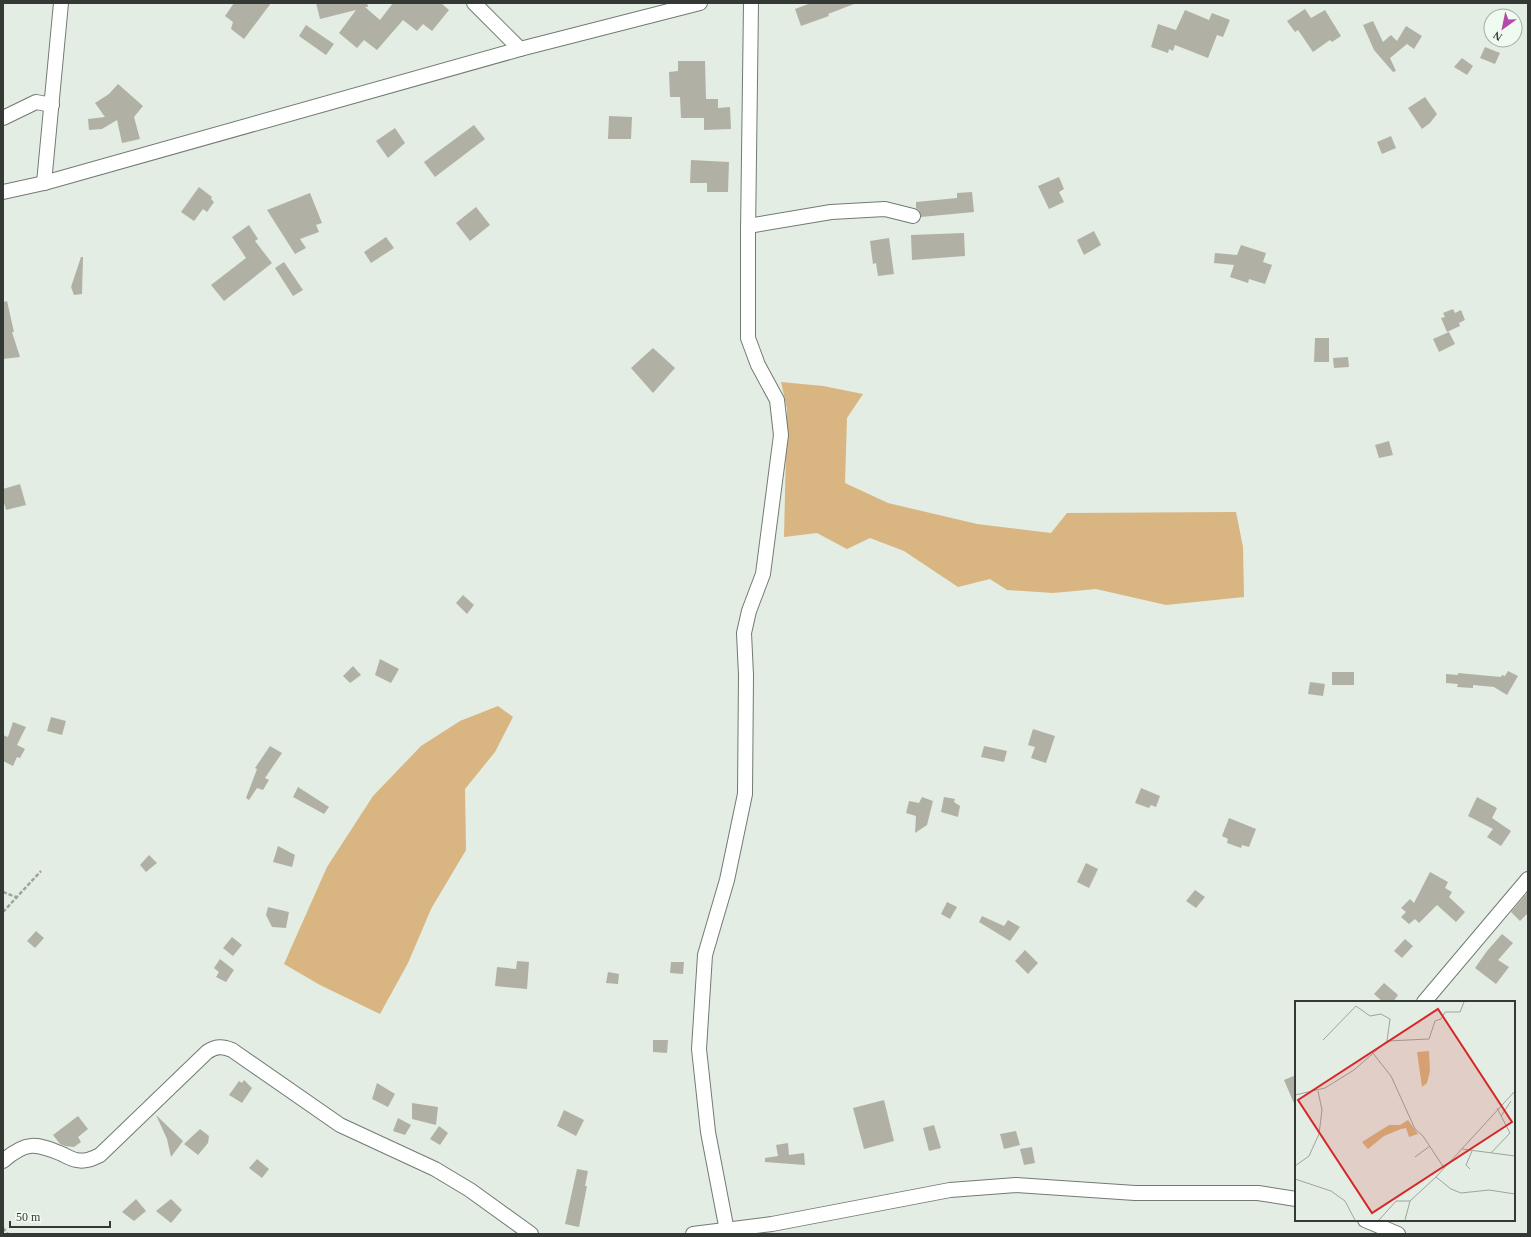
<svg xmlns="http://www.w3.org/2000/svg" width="1531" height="1237" font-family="'Times New Roman',serif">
<rect width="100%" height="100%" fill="#e3ede3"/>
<g fill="#d8b581">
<path d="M781,382l42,4 40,8 -16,24 -2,65 43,20 89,21 74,9 16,-20 169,-1 7,35 1,50 -78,8 -70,-16 -43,4 -46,-3 -17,-11 -32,8 -54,-36 -34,-13 -23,11 -30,-16 -33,4 3,-128z"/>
<path d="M498,706l15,11 -18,35 -30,37 1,61 -35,59 -23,54 -28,51 -60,-29 -36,-21 43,-97 46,-71 48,-50 39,-25z"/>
</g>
<g fill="#b0b1a4">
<path d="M234,3h37l-27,36 -13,-10 2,-7 -8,-6z"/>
<path d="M316,3h51l1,4h-3l15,13 13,-17h48l8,7 -17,21 -9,-7 -6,7 -14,-11 -26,30 -13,-10 -7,8 -18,-15 17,-23 -36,9z"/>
<path d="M811,3h43v1l-26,10 1,2 -28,10 -6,-17z"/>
<path d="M1305,9l6,9 14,-8 16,26 -9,6 -2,-2 -17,12 -15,-22 -3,2 -8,-11z"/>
<path d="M1185,10l24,10 3,-7 18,7 -7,17 -6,-2 -9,23 -33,-13 -2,6 -4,-2 -1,4 -17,-6 7,-23 18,6z"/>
<path d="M1373,21l10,21 8,-7 6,6 9,-15 16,10 -8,13 -7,-5 -17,14 6,13 -3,1 -19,-22 -11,-25z"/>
<path d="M306,25l28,19 -8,11 -27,-19z"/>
<path d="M1485,47l15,6 -5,11 -15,-6z"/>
<path d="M1462,58l11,8 -6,9 -13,-8z"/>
<path d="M678,61h27l1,38h12v9l12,-1 1,22 -27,1v-12h-23l-1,-21h-10l-1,-25 9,-1z"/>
<path d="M118,84l25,22 -9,11 6,22 -18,4 -5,-23 -15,9 -13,1 -1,-11 17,-2 -10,-14 14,-9z"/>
<path d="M1425,97l12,17 -7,9 -8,6 -14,-21z"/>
<path d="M609,116l23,1 -1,22h-23z"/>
<path d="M474,125l11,14 -50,38 -11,-15z"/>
<path d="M395,128l10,15 -17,15 -12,-17z"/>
<path d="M1391,136l5,12 -14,6 -5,-12z"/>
<path d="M691,160l38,2 -1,30h-21v-9h-17z"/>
<path d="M1059,177l5,12 -5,3 5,10 -15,7 -11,-23z"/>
<path d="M199,187l13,10 -1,2 3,3 -7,10 -4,-3 -9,12 -13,-9z"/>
<path d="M972,192l2,20 -53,5 -2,-7 -3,-2v-6l41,-4v-5z"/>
<path d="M310,193l12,30 -6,2 3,7 -19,7 6,9 -11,6 -28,-44z"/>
<path d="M476,207l14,18 -20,16 -14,-18z"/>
<path d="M249,225l9,14 -3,2 17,22 -48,38 -13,-16 35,-27 -14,-21z"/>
<path d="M1094,231l7,14 -17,10 -7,-15z"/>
<path d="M964,233l1,23 -53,4 -1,-25z"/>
<path d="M386,237l8,11 -23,15 -7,-11z"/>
<path d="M889,238l5,36 -16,2 -2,-13 -3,1 -3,-23z"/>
<path d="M1241,245l25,8 -3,9 9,3 -7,19 -16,-5 -1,4 -18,-6 4,-12 -20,-2 1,-10 22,2z"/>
<path d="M81,257h2l-1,37 -8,1 -3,-8z"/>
<path d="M284,262l19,28 -10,6 -18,-28z"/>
<path d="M7,301l7,31h-2l8,25 -17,2v-57z"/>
<path d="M1453,309l2,4 6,-3 4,10 -6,3 1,3 -13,6 -6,-14 4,-1 -2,-4z"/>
<path d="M1449,332l6,12 -16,8 -6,-13z"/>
<path d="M1315,338h14v24h-15z"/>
<path d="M653,348l22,20 -22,25 -22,-25z"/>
<path d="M1348,357l1,10 -15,1 -1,-10z"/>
<path d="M1389,441l4,14 -14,3 -4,-13z"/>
<path d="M20,484l6,21 -20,5 -3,-11v-10z"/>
<path d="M463,595l11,10 -7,9 -11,-11z"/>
<path d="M380,659l19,10 -8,14 -16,-8z"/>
<path d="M353,666l8,9 -11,8 -7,-7z"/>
<path d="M1508,671l10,5 -11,19 -13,-8 -21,-2v3l-16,-1 1,-3 -12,-1v-9l12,1v-2l43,4 1,-2 3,1z"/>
<rect x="1332" y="672" width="22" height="13"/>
<path d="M1310,682l15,2 -2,12 -15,-2z"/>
<path d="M51,717l15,4 -4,14 -15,-4z"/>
<path d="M13,722l13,5 -9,18 8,4 -5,9 -3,-1 -4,9 -10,-5v-26l5,2z"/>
<path d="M1033,729l22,7 -9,27 -15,-5 4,-11 -7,-2z"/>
<path d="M270,746l12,7 -17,25 4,2 -6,10 -6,-2 -8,12 -3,-2 11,-29 -2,-1z"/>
<path d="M984,746l23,5 -3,11 -23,-5z"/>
<path d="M298,787l31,20 -5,7 -31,-17z"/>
<path d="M1141,788l19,8 -4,11 -5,-2 -2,3 -14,-5z"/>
<path d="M922,797l11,4 -6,24 -12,8 1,-17 -10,-3 3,-12 10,2z"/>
<path d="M944,797l11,2 -1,3 6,4 -2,11 -17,-5z"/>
<path d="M1477,797l20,11 -5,10 19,13 -10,15 -14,-9 6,-8 -25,-13z"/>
<path d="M1229,818l27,11 -7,18 -7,-2 -1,3 -14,-5 1,-4 -6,-3z"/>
<path d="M278,846l17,9 -3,12 -19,-5z"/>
<path d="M149,855l8,8 -11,9 -6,-7z"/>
<path d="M1086,863l12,6 -9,19 -12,-6z"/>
<path d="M1430,872l18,10 -3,6 7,4 -3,5 16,15 -9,10 -19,-17 -18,18 -4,-4 -6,5 -8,-7 5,-5 -5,-4 9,-9 4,4z"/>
<path d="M1195,890l10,7 -9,11 -10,-7z"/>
<path d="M1528,892v21l-8,8 -9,-9z"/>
<path d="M947,902l10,5 -7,12 -9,-5z"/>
<path d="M268,907l21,5 -3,16 -14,-1 -6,-12z"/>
<path d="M982,916l22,10 4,-6 12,7 -10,14 -31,-19z"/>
<path d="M36,931l8,7 -9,10 -8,-7z"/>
<path d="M1502,934l11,9 -15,17 11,7 -13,17 -21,-16 12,-17z"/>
<path d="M232,937l10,8 -9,11 -10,-8z"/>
<path d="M1405,939l8,7 -11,12 -8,-7z"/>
<path d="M1025,950l13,13 -10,11 -13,-13z"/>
<path d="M220,959l14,11 -8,12 -10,-5 3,-5 -5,-4z"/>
<path d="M517,961l12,1 -2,27 -32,-3 2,-19 19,2z"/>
<path d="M671,962h13l-1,12 -13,-1z"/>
<path d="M608,972l11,2 -1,10 -12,-1z"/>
<path d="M1384,983l14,12 -5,7h-10l-9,-8z"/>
<path d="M653,1040h15l-1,13 -14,-1z"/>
<path d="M1296,1075v33l-12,-28z"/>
<path d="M244,1080l8,8 -10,15 -13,-8 10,-14 3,2z"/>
<path d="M377,1083l18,11 -7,13 -16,-8z"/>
<path d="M884,1100l10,41 -30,8 -11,-41z"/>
<path d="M412,1103l26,4 -2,18 -24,-6z"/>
<path d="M564,1110l20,10 -8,16 -19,-10z"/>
<path d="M156,1115l27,26 -12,16 -4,-18z"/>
<path d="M78,1116l10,13 -10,8 3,5 -7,5 -9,-1 -5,-2 -7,-9z"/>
<path d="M398,1118l13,7 -6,10 -12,-4z"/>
<path d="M934,1125l7,23 -12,3 -6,-23z"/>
<path d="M439,1126l9,7 -8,12 -10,-6z"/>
<path d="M200,1129l9,7 -1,7 -10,12 -14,-11z"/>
<path d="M1016,1131l4,14 -16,4 -4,-15z"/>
<path d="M788,1143l1,12 15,-2 1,12 -40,-3v-4l13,-2 -2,-11z"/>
<path d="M1032,1147l3,16 -11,2 -4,-16z"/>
<path d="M257,1159l12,10 -7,9 -13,-10z"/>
<path d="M577,1169l11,2 -3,15h2l-8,41 -14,-3z"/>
<path d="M136,1199l10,12 -12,10 -12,-9z"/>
<path d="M171,1199l11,11 -11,13 -15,-12z"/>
</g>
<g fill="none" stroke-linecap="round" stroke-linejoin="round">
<g stroke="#717b72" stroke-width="16">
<g id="minor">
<path d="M474,3l46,46"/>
<path d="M3,118l33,-16 16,3"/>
<path d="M44,183l17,-180"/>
<path d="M3,192l41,-9 476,-134 180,-46"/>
<path d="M748,226l83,-14 54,-3 28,7"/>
<path d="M1424,1002l104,-123"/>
<path d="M3,1161c23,-20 33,-18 59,-7 4,2 9,5 14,6 9,2 16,-1 24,-5l107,-103c9,-6 15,-6 25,-2l108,75 95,44 35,21 61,44"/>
<path d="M1365,1220l33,14"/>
<path d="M727,1231l-19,-99 -9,-83 6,-94 22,-75 18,-86 1,-119 -2,-42 5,-22 14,-37 18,-139 -4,-35 -19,-35 -10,-27v-105l3,-230"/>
<path d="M693,1234l79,-10 178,-34 66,-5 119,8h123l38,6"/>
</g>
</g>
<g stroke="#9ea59e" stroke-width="2.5" stroke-dasharray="4 2" stroke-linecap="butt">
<path d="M3,892l13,5"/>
<path d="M3,912l38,-41"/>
<path d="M3,1228l5,6"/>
</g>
<use href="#minor" stroke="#fff" stroke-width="14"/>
</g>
<g transform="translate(1295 1001)">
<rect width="220" height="220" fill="#e3ede3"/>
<path d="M134,50l1,20 -3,12 -5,4 -5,-35zM113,119l10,14 -9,3 -3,-9 -5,1 -17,7 -16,13 -6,-7 27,-17h11z" fill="#d8b581"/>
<path fill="none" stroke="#9da59d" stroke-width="1" d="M28,39l33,-34 14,10 11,-2 9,5 -3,22M77,51l19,24 24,53 8,7 21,32M0,94l30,-7 29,-18 33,-29 42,-2 6,-18 6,-2 4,-7h15l4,-10M206,115l10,-15M167,148l53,7M196,152l19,-20 -13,-25M120,156l15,-11M0,165l14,-10 10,-22 3,-24 -4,-19M175,168l-4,-4 6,-14M141,176l15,12 10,4 28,-3 26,4M0,178l36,12 14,10 10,19M84,219l17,-19h14M110,219l5,-19 26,-24 79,-86"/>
<path fill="#d62828" fill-opacity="0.15" stroke="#d62828" stroke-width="2" d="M143,8l74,113 -140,91 -74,-113z"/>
<rect width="220" height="220" fill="none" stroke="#353935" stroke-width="2"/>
</g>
<rect width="1531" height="1237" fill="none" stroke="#353935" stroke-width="8"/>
<g transform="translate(1503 28) rotate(213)"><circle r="19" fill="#f0fbf0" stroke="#a5ada5"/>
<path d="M0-3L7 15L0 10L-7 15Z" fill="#b64aaa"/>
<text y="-6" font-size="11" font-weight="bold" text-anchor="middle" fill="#353935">N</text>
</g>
<path d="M10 1221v6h100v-6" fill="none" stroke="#353935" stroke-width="2"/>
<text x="16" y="1221" font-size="12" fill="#353935" stroke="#f0fbf0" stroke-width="3" paint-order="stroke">50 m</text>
</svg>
